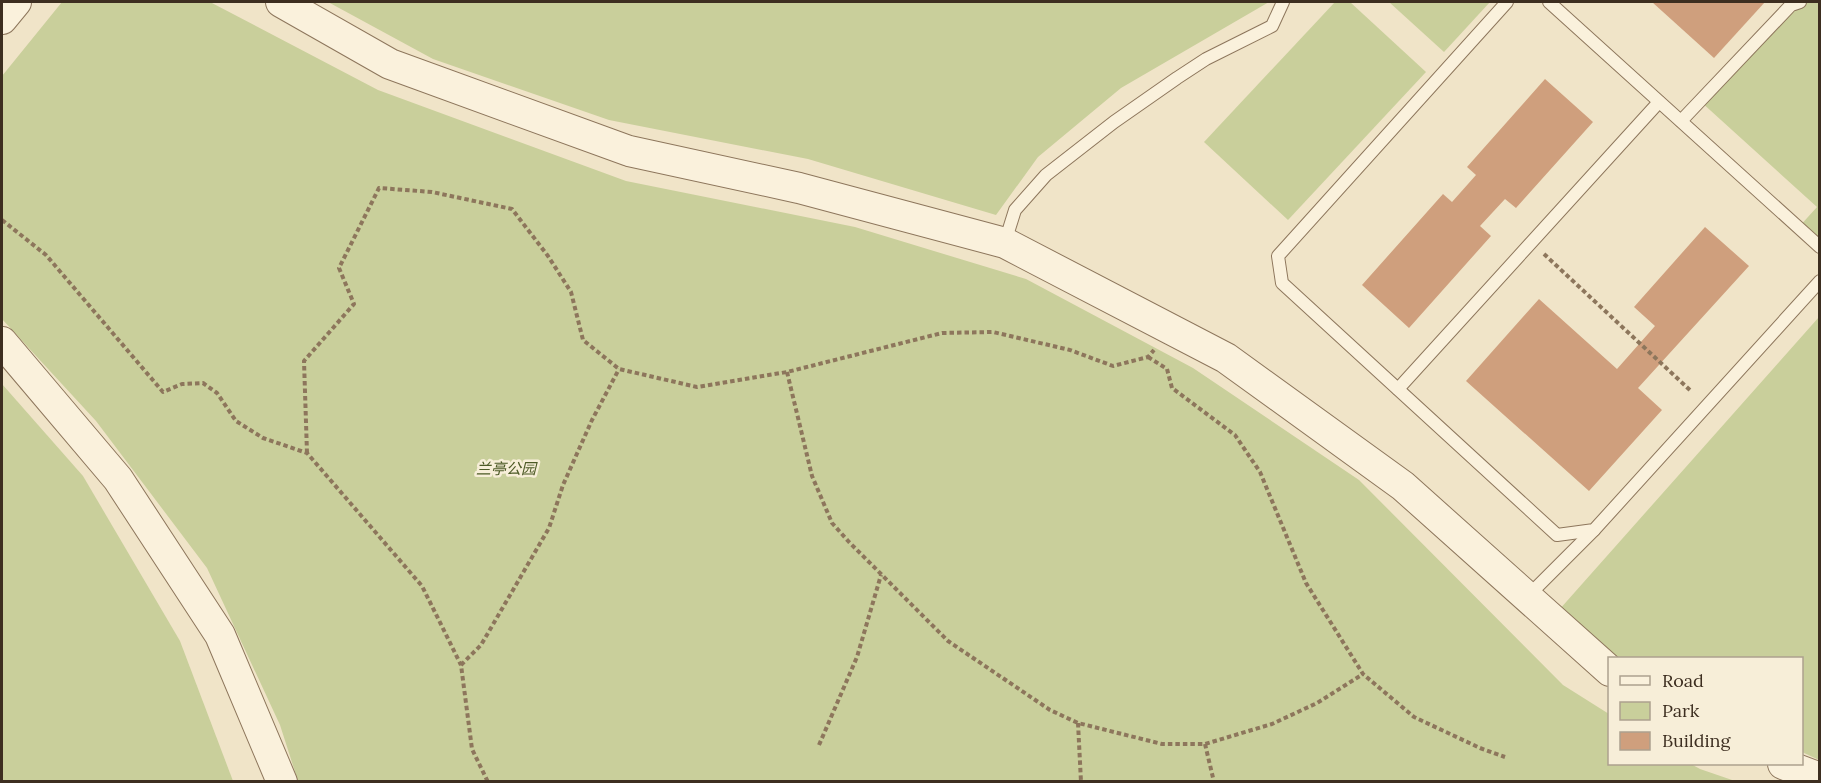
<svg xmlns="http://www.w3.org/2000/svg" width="1821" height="783" font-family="Lora,'Noto Sans SC',serif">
<rect width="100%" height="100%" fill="#f0e4c8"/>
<g fill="#c9cf9b">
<path d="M62,2h148l168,88 248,91 229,46 171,52 167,89 166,112 204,205 46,29 1,50h81l9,5 35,12h-1437l-18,-56 -73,-157 -111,-147 -94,-102v-243z"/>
<path d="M328,2h941l-148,86 -83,69 -42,58 -188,-56 -199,-39 -176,-61z"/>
<path d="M1335,2h15l76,70 -138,148 -84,-78z"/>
<path d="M1389,2h101l-46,50z"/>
<path d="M1800,2h19v245l-21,-19 19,-21 -117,-106z"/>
<path d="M1819,317v443l-17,-8v-94h-186l-57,-48z"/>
<path d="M2,384l81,92 97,165 53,140h-231z"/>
</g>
<g fill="#cf9f7d">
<path d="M1652,2h113l-51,56z"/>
<path d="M1545,79l48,43 -77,86 -11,-9 -25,27 11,10 -82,92 -47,-43 81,-91 9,8 24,-27 -9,-8z"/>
<path d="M1705,227l44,39 -111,122 24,22 -73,81 -123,-110 73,-82 78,70 38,-43 -21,-19z"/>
</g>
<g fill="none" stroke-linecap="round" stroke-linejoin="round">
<g stroke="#8d765c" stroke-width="14">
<g id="service">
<path d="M1507,2l-229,254 4,27 275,252 37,-5 226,-249"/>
<path d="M1549,2l271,245"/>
<path d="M1681,121l110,-116 9,-3"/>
<path d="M1005,242l10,-32 31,-35 68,-53 63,-44 29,-19 66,-33 11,-24"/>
<path d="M1398,389l261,-287"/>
<path d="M1528,596l66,-66"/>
</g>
</g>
<g stroke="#8d765c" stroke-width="32">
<g id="tertiary">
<path d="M281,2l109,62 239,87 170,37 206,55 221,115 177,128 207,185"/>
<path d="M2,19l14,-17"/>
<path d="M2,342l116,137 102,156 62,147"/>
<path d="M1783,764l37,14"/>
</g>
</g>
<g stroke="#8d765c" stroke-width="4" stroke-dasharray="4.5 3" stroke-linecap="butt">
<path d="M2,220l44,35 117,137 19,-8 21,-1 14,10 19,28 27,17 44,15 115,133 39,79 11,84 16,33"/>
<path d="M1544,254l148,138"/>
<path d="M1148,357l19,12 5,19 63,47 25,37 46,111 57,91 51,43 66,31 25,9"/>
<path d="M787,372l25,104 20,47 17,19 99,99 102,69 28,13 84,21h43l67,-20 45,-21 46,-29"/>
<path d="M307,453l-3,-92 50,-57 -15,-36 40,-80 53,4 80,17 36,47 23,36 12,48 36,29 78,18 90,-15 155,-39 51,-1 77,18 43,16 35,-9 6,-7"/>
<path d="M461,665l20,-20 68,-117 14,-43 29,-65 27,-51"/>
<path d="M1078,723l3,59"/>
<path d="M1205,744l9,38"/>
<path d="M819,745l38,-88 24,-82"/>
</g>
<use href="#service" stroke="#faf1dc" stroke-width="12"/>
<use href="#tertiary" stroke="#faf1dc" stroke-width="30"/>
</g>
<g text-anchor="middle" stroke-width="5" stroke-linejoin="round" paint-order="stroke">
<g font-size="15" font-style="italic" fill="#4d5a26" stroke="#f7eed8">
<text x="506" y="474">兰亭公园</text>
</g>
</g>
<rect width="1821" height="783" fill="none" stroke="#3d2e20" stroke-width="6"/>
<rect x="1608" y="657" width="195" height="108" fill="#f7eed8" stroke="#ada18e" stroke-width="1.5"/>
<rect x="1620" y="676" width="30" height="9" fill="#faf1dc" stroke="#ada18e" stroke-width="1.5"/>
<text x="1662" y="687" font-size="18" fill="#3d2e20">Road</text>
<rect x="1620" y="702" width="30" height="18" fill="#c9cf9b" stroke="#ada18e" stroke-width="1.5"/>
<text x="1662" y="717" font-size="18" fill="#3d2e20">Park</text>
<rect x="1620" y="732" width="30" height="18" fill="#cf9f7d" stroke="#ada18e" stroke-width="1.5"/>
<text x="1662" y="747" font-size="18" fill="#3d2e20">Building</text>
</svg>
